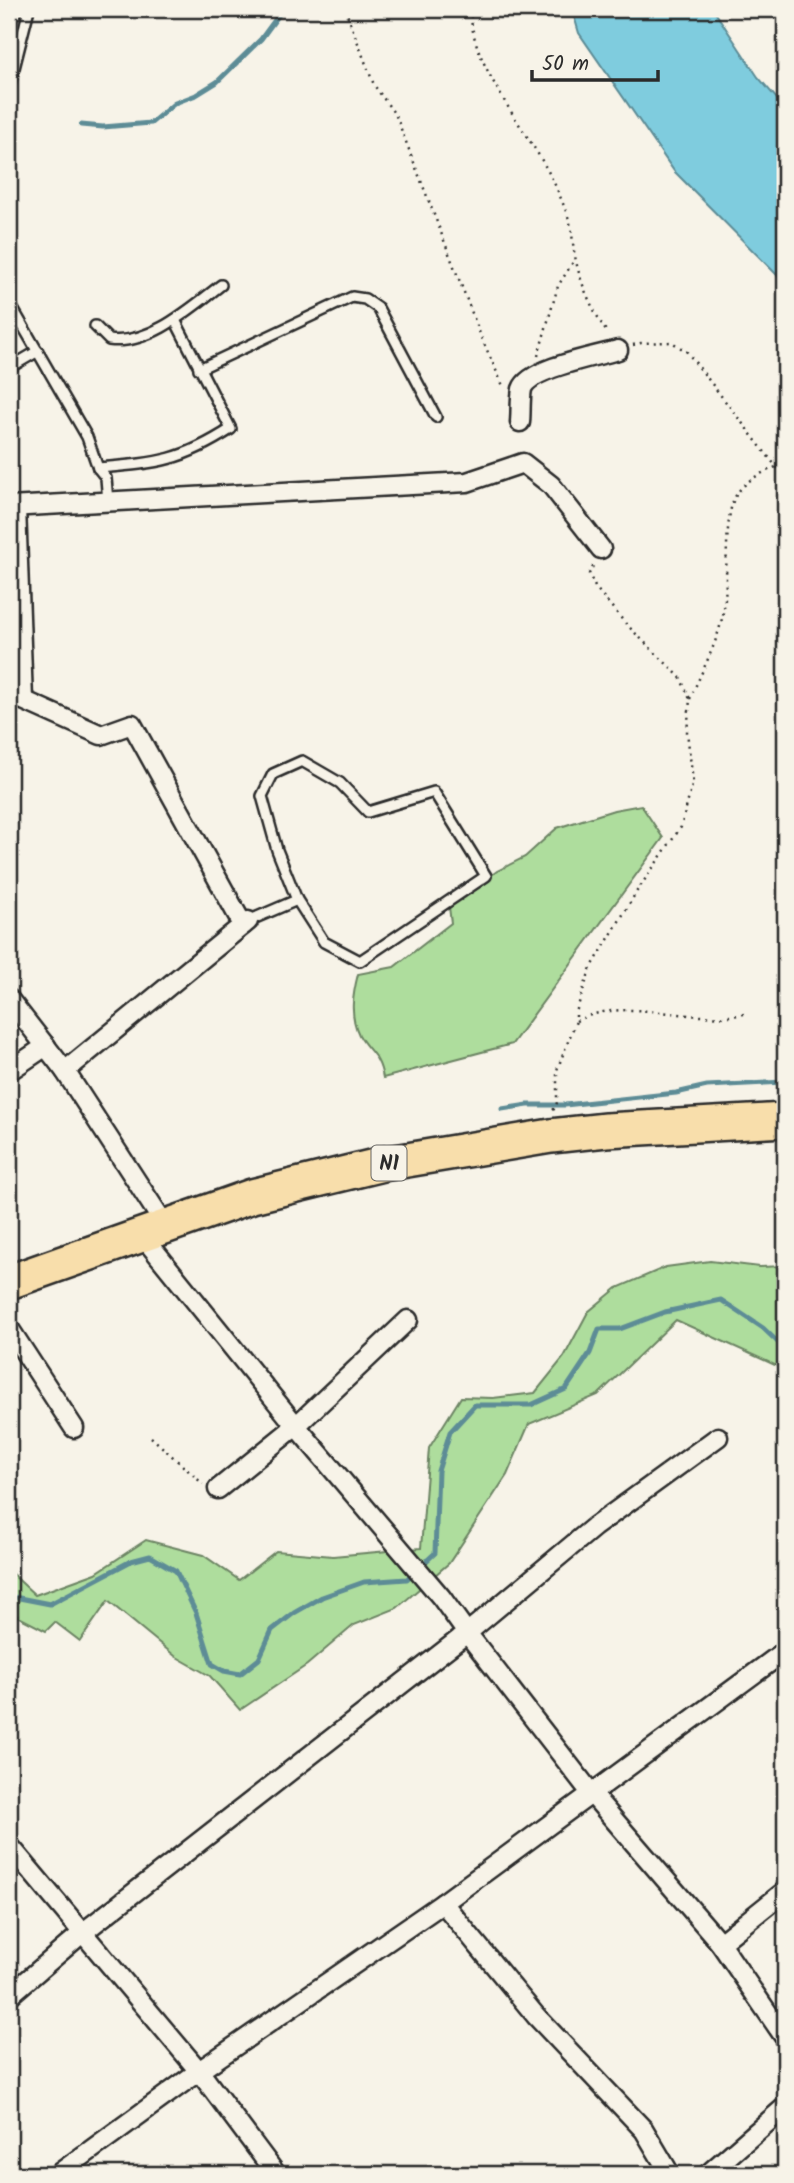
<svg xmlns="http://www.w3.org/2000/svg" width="794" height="2183" font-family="Kalam,sans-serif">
<rect width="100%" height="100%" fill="#f7f3e8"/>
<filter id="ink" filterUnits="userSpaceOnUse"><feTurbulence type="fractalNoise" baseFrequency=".0143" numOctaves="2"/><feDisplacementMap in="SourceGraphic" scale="14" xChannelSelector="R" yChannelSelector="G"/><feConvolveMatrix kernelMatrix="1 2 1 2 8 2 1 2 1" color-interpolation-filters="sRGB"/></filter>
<g filter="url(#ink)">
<g fill="#aedd9d" stroke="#6c8464" stroke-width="2">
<path d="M641,805l22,33 -151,206 -129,34c-4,-24 -14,-25 -24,-43 -10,-20 -6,-41 -1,-61l36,-7 57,-44 -2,-16 48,-36 28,-14 32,-29 57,-18z"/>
<path d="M710,1261l50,6 25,-1v106l-10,-7 -99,-45 -78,75 -69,29 -22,51 -58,88 -52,45 -43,17 -47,40 -67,45 -30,-34 -35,-20 -67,-55 -28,40 -25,-19 -9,9 -37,-19v-41l26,24 61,-22 50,-33 57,15 36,25 37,-29 57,5 88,-8 8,-100 32,-51 32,1 42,-5 29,-36 24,-45 29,-24 49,-21z"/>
</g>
<path fill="#7fccde" stroke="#5d8c96" stroke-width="2" d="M572,9h141l45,68 27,31v178l-8,-11 -103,-104 -95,-138z"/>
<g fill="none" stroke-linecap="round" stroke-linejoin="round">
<g stroke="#5d8c96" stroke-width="5">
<path d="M81,125l22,2 48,-4 24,-20 21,-8 21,-13 44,-43 22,-30"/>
<path d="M502,1109l26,-4h37l111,-12 31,-7 78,-4"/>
<path d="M9,1596l41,8 81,-43 19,-5 26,15 20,42 16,51 12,7 16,3 19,-15 13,-29 22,-17 28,-16 42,-15 43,-3 28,-26 3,-82 12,-39 25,-27h56l35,-16 24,-36 9,-24h21l45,-17 56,-12 42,28 22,21"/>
</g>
<g stroke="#2b2b2b" stroke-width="14">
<g id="lane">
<path d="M9,88l20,-79"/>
<path d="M9,302l78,135 11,31 8,10 2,24"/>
<path d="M95,326l14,14c40,6 82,-32 112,-55"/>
<path d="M9,368l29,-17"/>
<path d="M199,369l153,-72 13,2 13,9 58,109"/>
<path d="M98,468c58,-5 82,-6 133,-39l-56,-109"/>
<path d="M248,921l49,-21 -20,-50 -15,-54 11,-22 29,-13 38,22 28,29 66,-20 52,84 -126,85 -36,-19 -27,-42"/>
</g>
</g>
<g stroke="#2b2b2b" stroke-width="23">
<g id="street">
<path d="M520,422c1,-10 0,-23 2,-33 7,-21 75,-33 96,-39"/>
<path d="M9,507l458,-25 56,-19 28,22 50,64"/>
<path d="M16,507l7,193 78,35 31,-11 111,201"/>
<path d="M9,999l56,72 100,154"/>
<path d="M9,1071l37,-25"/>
<path d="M65,1071l183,-150"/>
<path d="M141,1234l155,192 145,171 26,36 124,160 129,150 65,95"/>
<path d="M9,1328l65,100"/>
<path d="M218,1489l78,-63 112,-106"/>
<path d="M9,1845l190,226 77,103"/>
<path d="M443,1903l93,113 108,114 26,44"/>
<path d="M720,1943l65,-52"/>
<path d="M9,1996l72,-62 386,-301 127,-106 124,-90"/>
<path d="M58,2174l141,-103 244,-168 342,-252"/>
<path d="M708,2174l77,-67"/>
</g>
</g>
<g stroke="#2b2b2b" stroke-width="38">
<path id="highway" d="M9,1282l243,-86 131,-32 168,-28 55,-6 179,-10"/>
</g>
<g stroke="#2b2b2b" stroke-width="2.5" stroke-dasharray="2 5" stroke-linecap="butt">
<path d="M345,9l29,76 22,31 86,223 22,49"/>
<path d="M445,9l6,5 20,2"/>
<path d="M471,9c-3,50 51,115 74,157 9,15 16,32 22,48 6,13 5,29 8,42 5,28 18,55 33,78"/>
<path d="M633,345l8,-2 31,-1 15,10 98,126"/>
<path d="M538,356l20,-70 17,-27"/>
<path d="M690,699c13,-31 29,-58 34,-91 4,-27 0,-88 10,-109 8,-17 25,-25 42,-32"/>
<path d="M576,1021c51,-26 113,4 168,-7"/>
<path d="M553,1110l3,-3 1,-5v-32l19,-49v-9l14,-42 47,-79 44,-64 12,-45 -6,-50 3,-33 -10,-22 -54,-53 -31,-37 -6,-13 5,-10"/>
<path d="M151,1437l52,47"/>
</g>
<use href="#lane" stroke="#f7f3e8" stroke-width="9"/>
<use href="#street" stroke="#f7f3e8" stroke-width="18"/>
<use href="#highway" stroke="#f8deab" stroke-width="33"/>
</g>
</g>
<g text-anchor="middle" stroke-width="7" stroke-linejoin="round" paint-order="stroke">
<rect fill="#f7f3e8" stroke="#686764" stroke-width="2" x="371.5" y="1145.5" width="35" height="35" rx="5"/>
<g font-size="21" font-weight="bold" fill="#2b2b2b">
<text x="389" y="1170">N1</text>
</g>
</g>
<rect width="794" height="2183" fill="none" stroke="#f7f3e8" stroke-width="35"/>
<rect x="18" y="18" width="759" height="2148" fill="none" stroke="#2b2b2b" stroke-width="2.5" filter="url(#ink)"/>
<path d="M532 70v10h126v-10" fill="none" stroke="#2b2b2b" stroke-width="3.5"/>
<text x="542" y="70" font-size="21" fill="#2b2b2b" stroke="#f7f3e8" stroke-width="5" paint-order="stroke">50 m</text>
</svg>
